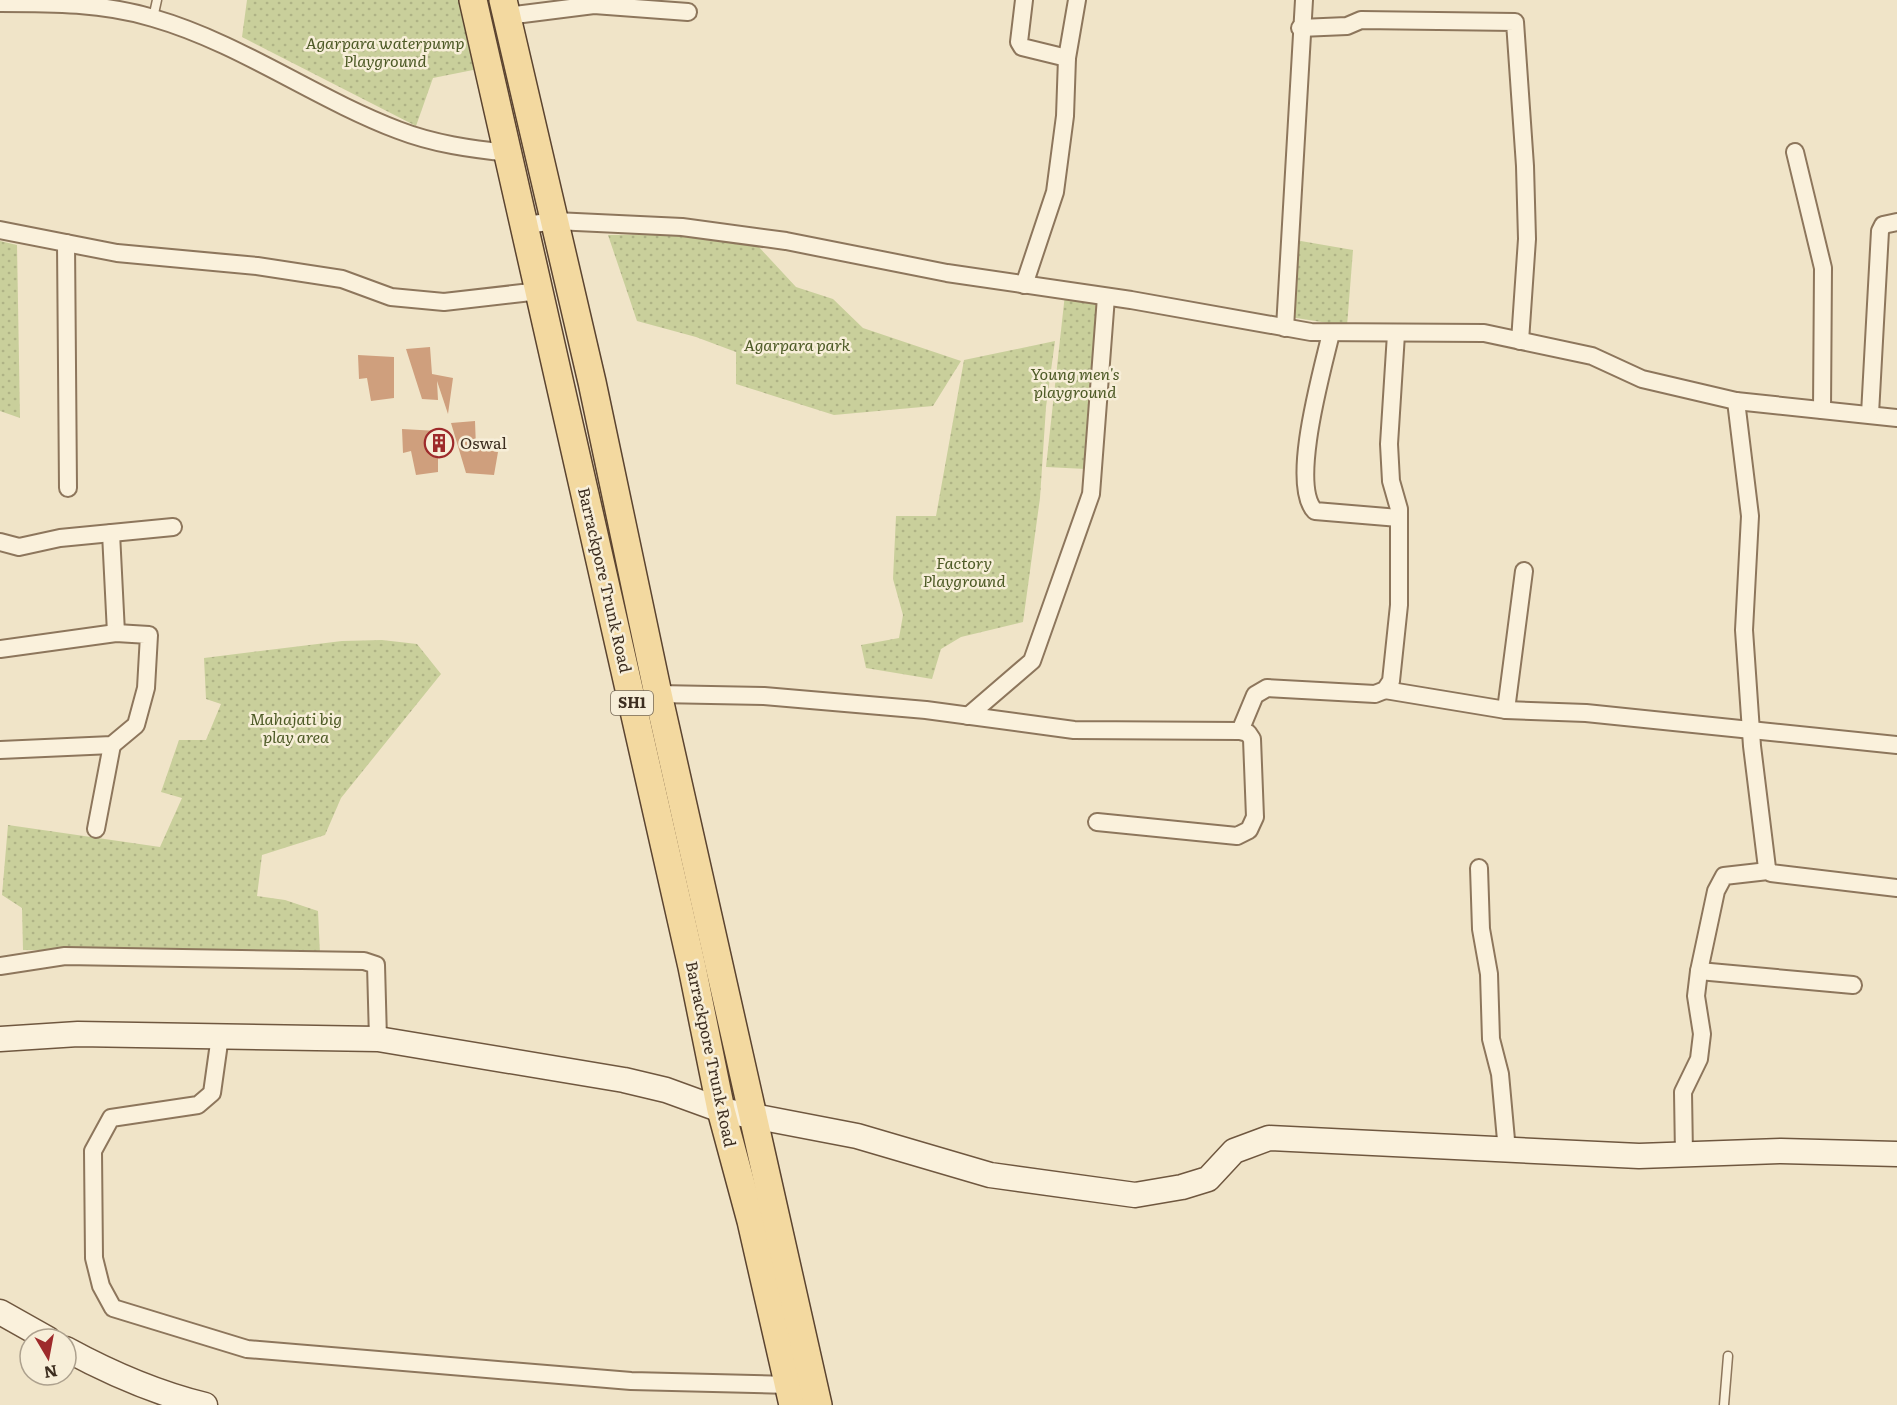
<svg xmlns="http://www.w3.org/2000/svg" width="1897" height="1405" font-family="Literata,serif">
<defs>
<pattern id="grass-dots" width="8" height="8" patternUnits="userSpaceOnUse" patternTransform="scale(1.5)"><rect width="8" height="8" fill="#c9cf9b"/><path d="M2 2h.1M6 6h.1" fill="none" stroke="#aeb285" stroke-width="1.8" stroke-linecap="round"/></pattern>
</defs>
<rect width="100%" height="100%" fill="#f0e4c8"/>
<g fill="url(#grass-dots)">
<path d="M247,0h212l19,69 -45,9 -17,48 -174,-89z"/>
<path d="M683,234l74,11 39,42 37,12 30,29 98,33 -28,45 -99,9 -98,-31v-32l-40,-15 -59,-16 -29,-86z"/>
<path d="M1295,240l58,10 -6,76 -57,-9z"/>
<path d="M0,241l17,4 3,173 -20,-7z"/>
<path d="M1065,294l40,5 -19,170 -40,-2z"/>
<path d="M1055,341l-9,66 -6,91 -17,124 -62,15 -20,12 -9,30 -66,-11 -5,-23 38,-7 4,-23 -10,-36 3,-63h40l28,-156z"/>
<path d="M382,640l35,4 24,30 -100,124 -16,37 -63,20 -5,41 28,4 33,11 2,43 -297,-4 -1,-42 -20,-13 6,-70 152,22 22,-49 -21,-6 18,-52h27l15,-36 -15,-5 -2,-41 138,-17z"/>
</g>
<g fill="#cf9f7d">
<path d="M430,347l2,27 21,4 -5,36 -11,-33 1,19 -16,-1 -16,-50z"/>
<path d="M358,355l36,2v41l-23,3 -4,-23 -8,1z"/>
<path d="M475,421l1,27 22,4 -4,23 -28,-2 -15,-50z"/>
<path d="M402,429l36,2v41l-22,3 -5,-24 -8,2z"/>
</g>
<g fill="none" stroke-linecap="round" stroke-linejoin="round">
<g stroke="#8d765c" stroke-width="11">
<g id="lane">
<path d="M153,18l4,-18"/>
<path d="M1724,1405l4,-49"/>
</g>
</g>
<g stroke="#8d765c" stroke-width="20">
<g id="street">
<path d="M1024,0l-5,42 3,5 45,11"/>
<path d="M0,3c52,0 103,0 153,15 87,25 161,80 245,112 36,14 73,19 111,23"/>
<path d="M507,16l87,-11 94,7"/>
<path d="M1300,28l47,-2 14,-6 154,2 10,144 2,73 -7,102"/>
<path d="M1795,152l28,116 -1,142"/>
<path d="M526,225l29,-4 127,6 104,14 161,32 184,27 180,32 173,1 108,23 50,23 94,22 161,17"/>
<path d="M0,230l117,23 140,13 85,13 49,18 53,5 96,-11"/>
<path d="M66,243l2,245"/>
<path d="M1024,285l31,-93 10,-76 2,-58 10,-58"/>
<path d="M1285,328l19,-328"/>
<path d="M1331,333c-8,35 -42,152 -16,178l84,7"/>
<path d="M1736,401l14,115 -6,114 8,116 15,122 4,5 126,15"/>
<path d="M1870,414l10,-183 3,-6 14,-3"/>
<path d="M111,533l5,100"/>
<path d="M0,542l19,5 41,-9 113,-11"/>
<path d="M0,649l116,-16 33,2 -3,53 -10,37 -24,20 -112,5"/>
<path d="M1385,690l121,20 80,3 311,32"/>
<path d="M658,694l106,2 162,14 148,20 166,1 8,2 4,6 3,78 -6,13 -12,6 -140,-14"/>
<path d="M1506,710l18,-139"/>
<path d="M968,716l64,-55 59,-167 15,-197"/>
<path d="M1240,731l15,-36 12,-7 108,6 10,-4 6,-9 8,-76v-96l-8,-28 -2,-37 7,-110"/>
<path d="M96,829l16,-84"/>
<path d="M1479,868l2,61 8,45 2,65 9,35 7,77"/>
<path d="M0,966l65,-10 299,5 12,4 2,74"/>
<path d="M1699,971l154,14"/>
<path d="M220,1036l-8,57 -14,12 -87,13 -18,33 1,107 7,28 12,22 134,41 384,32 158,4"/>
<path d="M1684,1155l-1,-63 16,-33 3,-25 -6,-38 3,-25 17,-80 8,-15 44,-5"/>
</g>
</g>
<g stroke="#6f573f" stroke-width="27">
<g id="secondary">
<path d="M0,1039l78,-5 300,5 246,41 42,10 55,20 136,26 133,39 145,20 47,-8 26,-8 26,-28 35,-13 370,18 142,-5 116,3"/>
<path d="M0,1312l48,27"/>
<path d="M66,1349c44,24 90,44 139,56"/>
</g>
</g>
<g stroke="#5b4430" stroke-width="30">
<g id="primary">
<path d="M473,0l219,967 29,143 30,111 42,184"/>
<path d="M503,0l89,382 66,312 160,711"/>
</g>
</g>
<use href="#lane" stroke="#faf1dc" stroke-width="8"/>
<use href="#street" stroke="#faf1dc" stroke-width="16"/>
<use href="#secondary" stroke="#faf1dc" stroke-width="24"/>
<use href="#primary" stroke="#f3d9a0" stroke-width="27"/>
</g>
<defs>
<g id="building-ring" transform="scale(1.5)"><circle r="9.5" fill="#f7eed8" stroke="#9e2a2b" stroke-width="1.5"/><path d="M-4-6H4V6H1V3H-1V6H-4ZM-2.5-4.3h1.7v1.8h-1.7ZM.8-4.3h1.7v1.8H.8ZM-2.5-1h1.7V.8h-1.7ZM.8-1h1.7V.8H.8Z" fill="#9e2a2b"/></g>
</defs>
<g fill-rule="evenodd">
<use href="#building-ring" x="439" y="443"/>
</g>
<g text-anchor="middle" stroke-width="5" stroke-linejoin="round" paint-order="stroke">
<rect fill="#f7eed8" stroke="#756857" stroke-width="1.5" x="611" y="691" width="42" height="24" rx="4.5"/>
<g font-size="15" font-weight="bold" fill="#3d2e20">
<text x="632" y="708">SH1</text>
</g>
<g font-size="16" font-style="italic" fill="#4d5a26" stroke="#f7eed8">
<text x="385" y="49">Agarpara waterpump<tspan x="385" dy="18">Playground</tspan></text>
<text x="797" y="351">Agarpara park</text>
<text x="1075" y="380">Young men's<tspan x="1075" dy="18">playground</tspan></text>
<text x="964" y="569">Factory<tspan x="964" dy="18">Playground</tspan></text>
<text x="296" y="725">Mahajati big<tspan x="296" dy="18">play area</tspan></text>
</g>
<g font-size="16" fill="#3d2e20" stroke="#f7eed8" text-anchor="start">
<text x="460" y="449">Oswal</text>
</g>
<g font-size="16" fill="#3d2e20" stroke="#f7eed8">
<text transform="translate(605 580) rotate(77)" y="6">Barrackpore Trunk Road</text>
<text transform="translate(711 1054) rotate(78)" y="6">Barrackpore Trunk Road</text>
</g>
</g>
<g transform="translate(48 1357) rotate(170)"><circle r="28" fill="#f7eed8" stroke="#ada18e" stroke-width="1.5"/>
<path d="M0-4.5L10 22L0 15L-10 22Z" fill="#9e2a2b"/>
<text y="-9" font-size="16" font-weight="bold" text-anchor="middle" fill="#3d2e20">N</text>
</g>
</svg>
